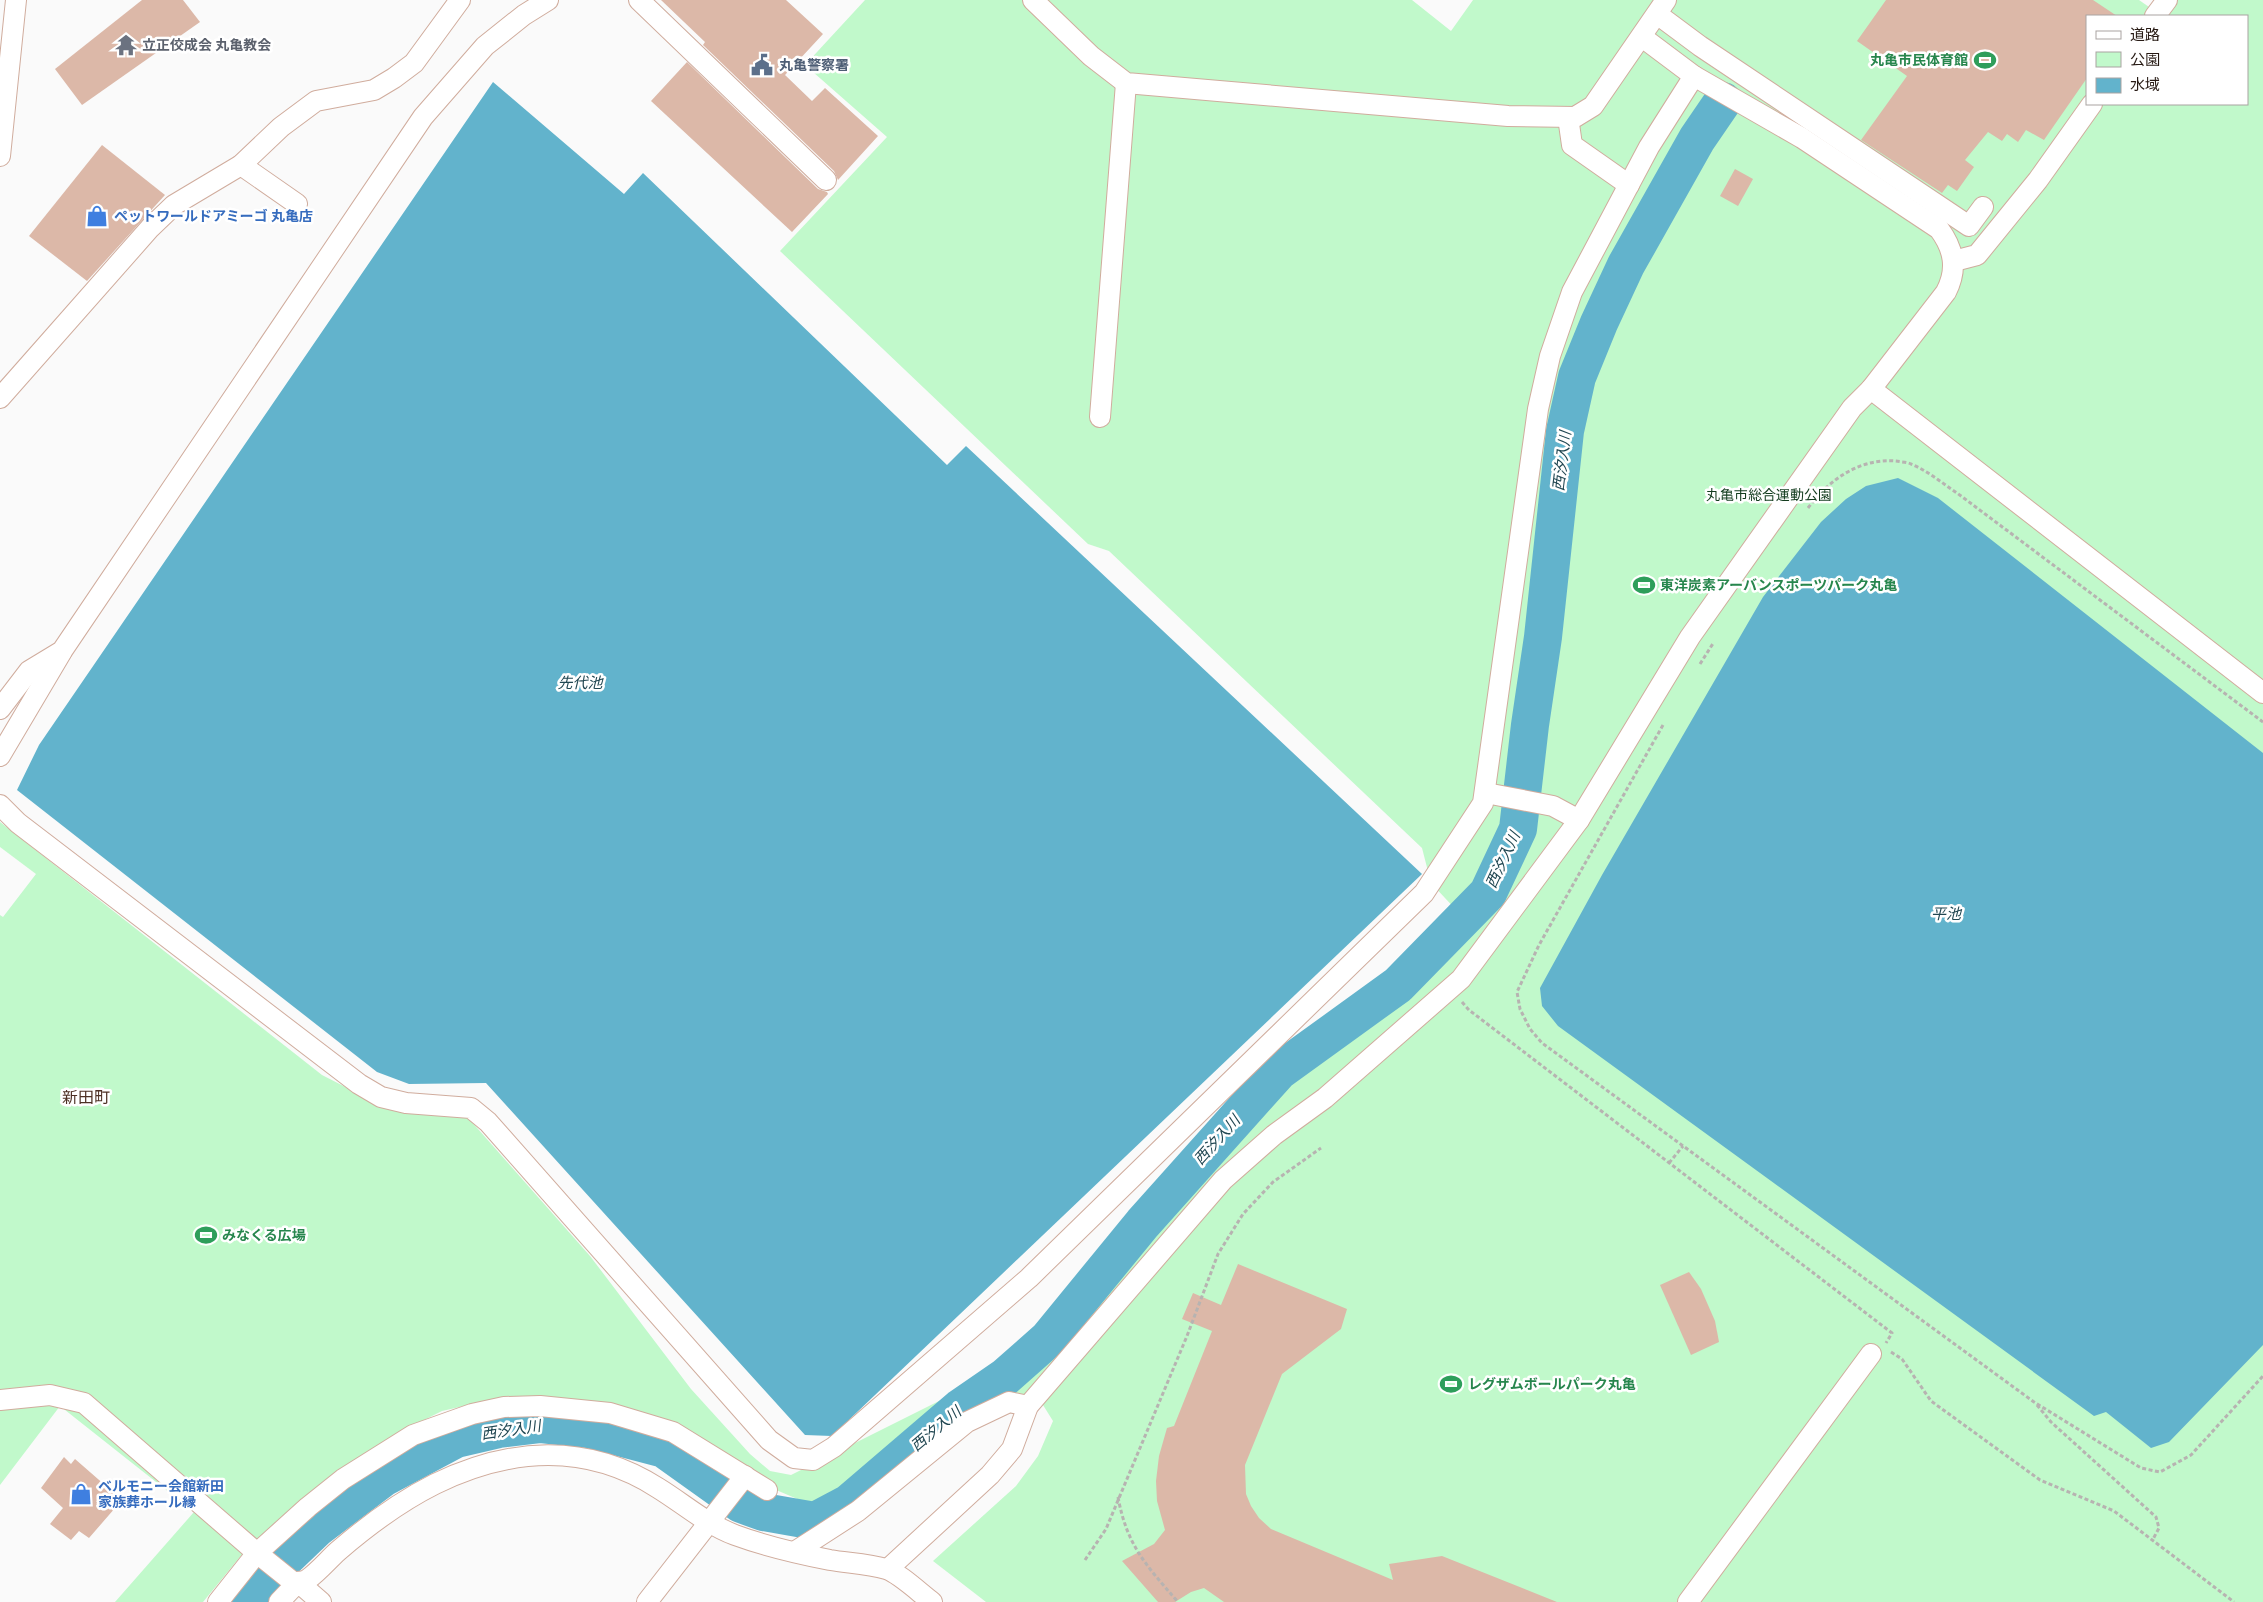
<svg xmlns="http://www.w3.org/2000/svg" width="2263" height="1602" font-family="'Public Sans','Noto Sans JP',sans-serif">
<rect width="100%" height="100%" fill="#fafafa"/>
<path fill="#c1f9cb" d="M865,0h547l39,31 22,-31h666l23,16h-75v88h160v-88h-84l14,-16h86v1602h-1277l-53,-41 83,-75 22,-30 15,-35 -10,-16 -62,15 -127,103 -99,-42 -119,-67 -159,-11 -35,8 -34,17 -61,37 -46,35 -57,52 -41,50h-88l79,-90 -134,-106 -60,79v-570l3,2 33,-43 -36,-27v-25l322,253 41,21 100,16 127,144 101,133 59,65 20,17 21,4 250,-125 248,-272 40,-30 130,-135 -28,-30 -9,-35 -313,-297 -21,-7 -308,-293 107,-114 -82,-72z"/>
<g fill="#62b3cc">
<path d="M493,82l131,112 19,-21 304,292 19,-19 456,428 -590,562 -27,-1 -319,-352 -77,1 -32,-12 -360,-282 22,-45z"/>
<path d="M1898,478l40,20 325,255v592l-94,97 -18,6 -45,-36 -12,4 -536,-390 -16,-20 -2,-18 62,-113 161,-278 58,-75 25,-23 20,-13z"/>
</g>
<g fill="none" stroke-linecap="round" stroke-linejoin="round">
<path stroke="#62b3cc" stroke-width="38" d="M247,1602l23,-29 47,-45 66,-50 73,-39 43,-10 42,-5 47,5 76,20 77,55 22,8 52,9 34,-18 111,-95 45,-31 43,-38 95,-116 136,-152 119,-86 90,-92 30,-64 12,-104 13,-88 22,-206 12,-54 22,-54 27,-58 71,-126 26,-38"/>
</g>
<g fill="#dcb8a8">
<path d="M142,0h41l17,22 -118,83 -27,-36z"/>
<path d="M661,0h125l37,34 -38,41 27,26 13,-13 53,48 -40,44 -4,-9 -131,-126 2,-3z"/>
<path d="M1886,0h207l24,16h-30v62l-43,62 -18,-10 -8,12 -11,-8 -5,7 -14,-9 -23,28 9,7 -17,24 -9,-6 -6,8 -81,-53 46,-64 -50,-35z"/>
<path d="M687,62l131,127 9,3 1,2 -36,38 -141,-131z"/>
<path d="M102,145l63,50 -78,86 -58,-45z"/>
<path d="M1735,169l18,10 -15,27 -18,-10z"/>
<path d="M1238,1264l109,45 -6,20 -59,45 -37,91 1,29 5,12 8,12 12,11 122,51 -4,-16 53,-8 115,46h-333l-20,-14 -13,4 -16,10h-17l-36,-41 32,-17 11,-14 -8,-29 -1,-20 3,-25 8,-28 7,-2 38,-95 -30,-12 11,-26 28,12z"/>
<path d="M1689,1272l12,17 14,32 4,21 -28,13 -31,-70z"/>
<path d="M64,1457l7,7 4,-5 47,41 -33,38 -10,-7 -8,9 -21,-16 13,-16 -22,-20z"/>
</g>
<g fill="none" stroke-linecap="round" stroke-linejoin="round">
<g stroke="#d0ac9d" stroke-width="22">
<g id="minor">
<path d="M639,0l187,180"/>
<path d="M1033,0l58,56 35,27 382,33 67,1 18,-11 73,-106"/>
<path d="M1657,14l43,32 269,180 14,-19"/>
<path d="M2155,16l12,-16"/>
<path d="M1568,117l4,28 57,40"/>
<path d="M0,156l16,-156"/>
<path d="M241,165l56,39"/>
<path d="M1954,261l23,-6 61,-75 54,-76"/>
<path d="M1871,389l392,304"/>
<path d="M0,398l150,-170 24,-23 67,-40 40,-38 35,-26 58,-11 20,-12 20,-15 46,-63"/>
<path d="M1100,417l26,-334"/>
<path d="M0,709l29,-38 33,-20 361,-534 62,-71 39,-31 24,-15"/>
<path d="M0,756l61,-103"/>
<path d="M1486,793l67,13 26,14"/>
<path d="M0,805l18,18 341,261 22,13 25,6 65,5 17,14 281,318 25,18 19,2 21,-13 195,-169 395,-385 59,-90 55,-394 12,-53 22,-64 77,-145 45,-71"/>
<path d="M0,1400l50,-5 34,8 173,150 36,29c6,0 11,0 15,-3 11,-8 20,-19 30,-28 29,-25 63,-50 97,-67 74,-36 151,-42 223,4 26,16 48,36 77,47 30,11 64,19 95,25 18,3 39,4 56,9 13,4 34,24 46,33"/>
<path d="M796,1551l62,-40 109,-89 42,-20 19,4"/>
<path d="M888,1569l102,-94 22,-26 16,-43 195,-226 51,-45 51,-37 136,-119 118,-159 111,-183 162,-229 19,-19 75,-97c12,-23 8,-43 -7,-63l-137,-91 -108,-62 -52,-39"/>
<path d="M218,1602l39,-49 51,-46 35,-28 70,-44 59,-21 32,-7 36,-1 70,7 63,19 94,58"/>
<path d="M279,1602l19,-20 23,20"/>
<path d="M647,1602l98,-126"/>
<path d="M1688,1602l183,-248"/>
</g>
</g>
<g stroke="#b7b3b1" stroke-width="3" stroke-dasharray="4 2.5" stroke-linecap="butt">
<path d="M1808,508c21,-28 51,-50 88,-47 5,1 11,1 15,3 17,7 31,19 46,29l306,229"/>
<path d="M1700,664l14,-22"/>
<path d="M1663,725l-124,220 -22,47 3,17 10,20 12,14 492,359 107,66 19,4 31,-17 72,-79"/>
<path d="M1462,1002l7,8 423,323 -6,10"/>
<path d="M1669,1163l14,-17"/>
<path d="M1891,1352l11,7 29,42 109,79 74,31 120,91"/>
<path d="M2037,1405l14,17 105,95 3,11 -7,13"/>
<path d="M1118,1497c9,49 28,68 60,105"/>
<path d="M1085,1560l21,-31 81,-193 31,-82 25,-40 30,-32 48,-34"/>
</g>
<use href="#minor" stroke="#fff" stroke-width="20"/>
</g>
<defs>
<g id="temple-bare" transform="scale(1.725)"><path d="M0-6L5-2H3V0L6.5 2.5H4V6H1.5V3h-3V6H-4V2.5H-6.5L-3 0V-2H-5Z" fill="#6b7280" stroke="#fff" stroke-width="2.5" paint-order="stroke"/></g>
<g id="stadium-bare" transform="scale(1.725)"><path d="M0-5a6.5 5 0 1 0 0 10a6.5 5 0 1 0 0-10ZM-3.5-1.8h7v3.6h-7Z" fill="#2e9e5b" stroke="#fff" stroke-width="2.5" paint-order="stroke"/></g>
<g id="civic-bare" transform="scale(1.725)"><path d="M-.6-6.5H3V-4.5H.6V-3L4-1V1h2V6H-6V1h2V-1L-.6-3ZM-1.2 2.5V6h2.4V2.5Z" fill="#5c6f8a" stroke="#fff" stroke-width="2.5" paint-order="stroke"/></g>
<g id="shop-bare" transform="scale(1.725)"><path d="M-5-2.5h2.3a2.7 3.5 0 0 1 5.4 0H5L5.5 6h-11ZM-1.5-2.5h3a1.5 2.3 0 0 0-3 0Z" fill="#3f7fe0" stroke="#fff" stroke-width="2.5" paint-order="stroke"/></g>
</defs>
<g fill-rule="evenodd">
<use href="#temple-bare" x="126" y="45"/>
<use href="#stadium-bare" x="1985" y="60"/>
<use href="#civic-bare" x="762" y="65"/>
<use href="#shop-bare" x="97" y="216"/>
<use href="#stadium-bare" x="1644" y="585"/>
<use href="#stadium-bare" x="206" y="1235"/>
<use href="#stadium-bare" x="1451" y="1384"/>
<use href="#shop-bare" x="81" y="1494"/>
</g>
<g text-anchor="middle" stroke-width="5" stroke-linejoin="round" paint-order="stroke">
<g font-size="14" font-weight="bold" fill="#5b616d" stroke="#fff" text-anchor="start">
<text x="142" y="50">立正佼成会 丸亀教会</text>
</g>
<g font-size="14" font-weight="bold" fill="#27864d" stroke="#fff" text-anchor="start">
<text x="1968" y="65" text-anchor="end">丸亀市民体育館</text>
<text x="1660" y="590">東洋炭素アーバンスポーツパーク丸亀</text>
<text x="222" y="1240">みなくる広場</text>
<text x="1468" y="1389">レグザムボールパーク丸亀</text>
</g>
<g font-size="14" font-weight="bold" fill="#4e5e75" stroke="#fff" text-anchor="start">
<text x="779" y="70">丸亀警察署</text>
</g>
<g font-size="14" font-weight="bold" fill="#366cbe" stroke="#fff" text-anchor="start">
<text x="114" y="221">ペットワールドアミーゴ 丸亀店</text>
<text x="98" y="1491">ベルモニー会館新田<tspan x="98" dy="16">家族葬ホール縁</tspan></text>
</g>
<g font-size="14" fill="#133c1e" stroke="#fff">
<text x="1769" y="500">丸亀市総合運動公園</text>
</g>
<g font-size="15" font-style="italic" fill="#214752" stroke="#fff">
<text transform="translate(1562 461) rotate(-83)" y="5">西汐入川</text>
<text x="580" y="688">先代池</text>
<text transform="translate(1503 860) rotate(-65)" y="5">西汐入川</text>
<text x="1946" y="919">平池</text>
<text transform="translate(1217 1140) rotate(-48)" y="5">西汐入川</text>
<text transform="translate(936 1429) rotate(-40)" y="5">西汐入川</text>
<text transform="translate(511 1430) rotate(-8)" y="5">西汐入川</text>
</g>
<g font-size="16" fill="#4d3024" stroke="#fff">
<text x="86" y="1103">新田町</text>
</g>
</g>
<rect x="2086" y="15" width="162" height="90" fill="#ffffff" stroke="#a9a3a1"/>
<rect x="2096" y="31" width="25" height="8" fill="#ffffff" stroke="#a9a3a1"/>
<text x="2130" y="40" font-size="15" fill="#271a14">道路</text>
<rect x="2096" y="52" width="25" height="15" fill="#c1f9cb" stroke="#a9a3a1"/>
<text x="2130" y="65" font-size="15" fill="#271a14">公園</text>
<rect x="2096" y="78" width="25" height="15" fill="#62b3cc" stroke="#a9a3a1"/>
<text x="2130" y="90" font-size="15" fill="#271a14">水域</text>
</svg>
